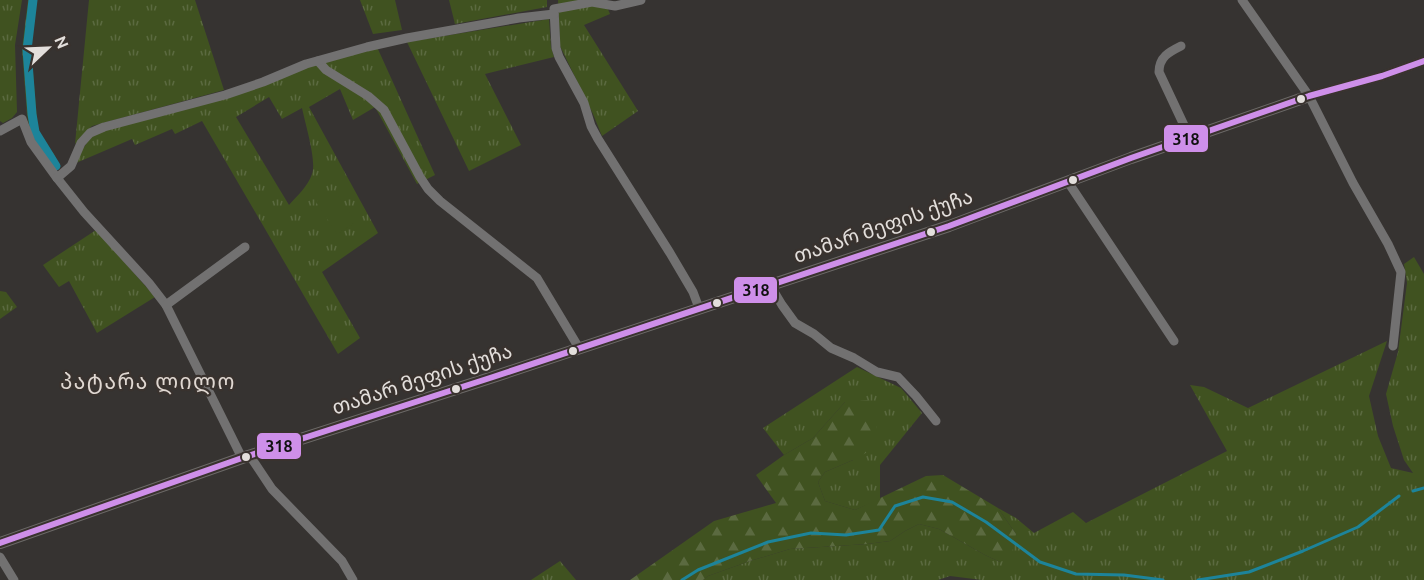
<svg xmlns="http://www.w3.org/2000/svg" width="1424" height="580" font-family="Ubuntu,'Noto Sans Georgian',sans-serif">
<defs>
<pattern id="grass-tufts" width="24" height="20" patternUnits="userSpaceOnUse" patternTransform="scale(1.5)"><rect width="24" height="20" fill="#405220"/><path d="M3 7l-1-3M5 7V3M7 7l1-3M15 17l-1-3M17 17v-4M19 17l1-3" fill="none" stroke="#5b6a40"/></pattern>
<pattern id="forest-firs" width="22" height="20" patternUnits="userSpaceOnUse" patternTransform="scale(1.5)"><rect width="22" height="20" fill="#405220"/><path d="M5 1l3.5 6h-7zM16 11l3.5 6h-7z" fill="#5b6a40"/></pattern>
</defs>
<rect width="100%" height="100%" fill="#363331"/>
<g fill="url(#grass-tufts)" fill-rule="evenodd">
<path d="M0,0h22l-7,45 2,67 -5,6 -9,5 -3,-2z"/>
<path d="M28,0h8l-6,37 7,82 -2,4 11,22 8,9 5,13 -3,4 -25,-35 -4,-21 -5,-66z"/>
<path d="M89,0h106l29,90 -132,36 -17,18z"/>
<path d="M360,0h35l7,30 -29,4z"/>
<path d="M449,0h98v7l-92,17z"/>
<path d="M558,0h46l6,14 -26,11 54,86 -36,25 -9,-22 -33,-68z"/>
<path d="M549,19l2,28 3,10 -69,17 36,71 -52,26 -62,-129z"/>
<path d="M377,47l58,128 -18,9 -42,-77 -22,13 -13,-31 -31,18 69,126 -56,39 38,66 -22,16 -136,-233 -27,13 -3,-5 -37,16 -3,-6 -56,24 6,-13 11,-16 215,-68zM269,97l13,22 20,-11c3,15 15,53 10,66 -4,12 -15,22 -23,31l-53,-88z"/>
<path d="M96,230l59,67 -58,36 -28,-52 -10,6 -16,-22z"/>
<path d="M1414,257l10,17v306h-442l-32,-4 -12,4h-235l5,-4 42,-15 40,-12 77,-5 23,-3 15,-10 14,-7 20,5 46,26 15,7 16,-28 -18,-26 18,10 18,15 39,-21 13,11 141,-72 -37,-66 14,2 44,21 139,-67 -18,55 9,40 13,32 22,5 -9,-13 -11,-34 -7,-32 12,-42 9,-69 -3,-19z"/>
<path d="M0,291l6,1 11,15 -17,12z"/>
<path d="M857,367l44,21 21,25 -42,52v34l-25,11 -30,-9 -7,-19 7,-10 28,-12 -8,-58 -32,36 -29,17 -21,-27z"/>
<path d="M560,561l16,19h-45z"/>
</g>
<path fill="url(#forest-firs)" d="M869,400l9,19 -5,30 -20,11 -28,12 -7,10 7,19 30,9 71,-34 17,-1 55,33 18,26 -5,24 -11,4 -15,-7 -46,-26 -20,-5 -14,7 -15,10 -23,3 -77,5 -40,12 -42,15 -5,4h-73l84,-59 62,-18 -20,-28 28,-20 29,-17 32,-36z"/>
<path fill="#405220" d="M334,190l22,32 -19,12 -21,-32z"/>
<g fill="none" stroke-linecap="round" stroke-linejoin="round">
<g stroke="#1d849a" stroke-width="3">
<path d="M1413,491l11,-3"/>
<path d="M682,580l16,-10 70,-28 43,-9 35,2 33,-5 16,-24 28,-9 29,5 34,20 54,40 36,12 48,1 39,5"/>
<path d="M1198,580l51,-8 54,-21 55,-24 41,-31"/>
</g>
<path stroke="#1d849a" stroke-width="9" d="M33,0l-6,50 5,64 3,18 21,34"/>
<g stroke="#727171" stroke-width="9">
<path d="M641,0l-26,6 -23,-4 -38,7 2,39 3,9 25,46 7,23 7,13 72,114 23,39 6,16"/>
<path d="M1242,0l67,96 44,87 35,61 13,28 -8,74"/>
<path d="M1181,46c-12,6 -22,11 -22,26l31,66"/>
<path d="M318,61l8,9 42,26 16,14 36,67 8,12 12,12 97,77 42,70"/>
<path d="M1309,96l73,-20 42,-15"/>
<path d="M0,131l22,-12 9,23 26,36 27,34 65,71 17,22 76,153"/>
<path d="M57,178l14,-12 10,-23 9,-10 14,-6 121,-32 38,-13 43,-18 61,-17 40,-9 112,-20 35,-4"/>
<path d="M1068,182l106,159"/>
<path d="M770,285l12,20 13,18 19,11 17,14 23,10 23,14 21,5 18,19 20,25"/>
<path d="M166,305l79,-58"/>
<path d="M250,456l22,33 70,72 11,19"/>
<path d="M0,557l14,23"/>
</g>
<path stroke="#6c6a68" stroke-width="12" d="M0,543l242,-85 251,-81 456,-151 182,-68 178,-62"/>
<g stroke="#39322e" stroke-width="10">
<path id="bus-1" d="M0,543l242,-85 251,-81 456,-151 182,-68 178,-62 73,-20 42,-15"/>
</g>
<use href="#bus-1" stroke="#ce8fe9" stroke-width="6"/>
</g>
<g fill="#e3dfdc" stroke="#39322e" stroke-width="2">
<circle cx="1301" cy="99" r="5"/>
<circle cx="1073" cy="180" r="5"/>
<circle cx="931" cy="232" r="5"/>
<circle cx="717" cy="303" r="5"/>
<circle cx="573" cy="351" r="5"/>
<circle cx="456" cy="389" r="5"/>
<circle cx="246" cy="457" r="5"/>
</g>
<g text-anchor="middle" stroke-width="4.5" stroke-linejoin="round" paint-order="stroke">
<g font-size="20" fill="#e3dfdc" stroke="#39322e">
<text transform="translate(883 226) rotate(-19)" y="7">თამარ მეფის ქუჩა</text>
<text transform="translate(422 379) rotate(-18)" y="7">თამარ მეფის ქუჩა</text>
</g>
<g font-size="21" letter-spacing="1.5" fill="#e0d8d2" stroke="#39322e">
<text x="148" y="389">პატარა ლილო</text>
</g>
</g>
<g stroke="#39322e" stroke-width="2">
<rect x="1163" y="124" width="46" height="29" rx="6" fill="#ce8fe9"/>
<rect x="733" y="276" width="45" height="28" rx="6" fill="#ce8fe9"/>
<rect x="256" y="432" width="46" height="28" rx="6" fill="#ce8fe9"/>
</g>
<g font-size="16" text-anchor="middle" font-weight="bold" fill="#111">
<text x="1186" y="145">318</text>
<text x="756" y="296">318</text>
<text x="279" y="452">318</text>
</g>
<g transform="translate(48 48) rotate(67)" stroke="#39322e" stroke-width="4.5" paint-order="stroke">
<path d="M0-4.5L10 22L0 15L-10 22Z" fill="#e3dfdc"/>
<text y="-9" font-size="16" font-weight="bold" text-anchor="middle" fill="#e3dfdc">N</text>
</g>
</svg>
